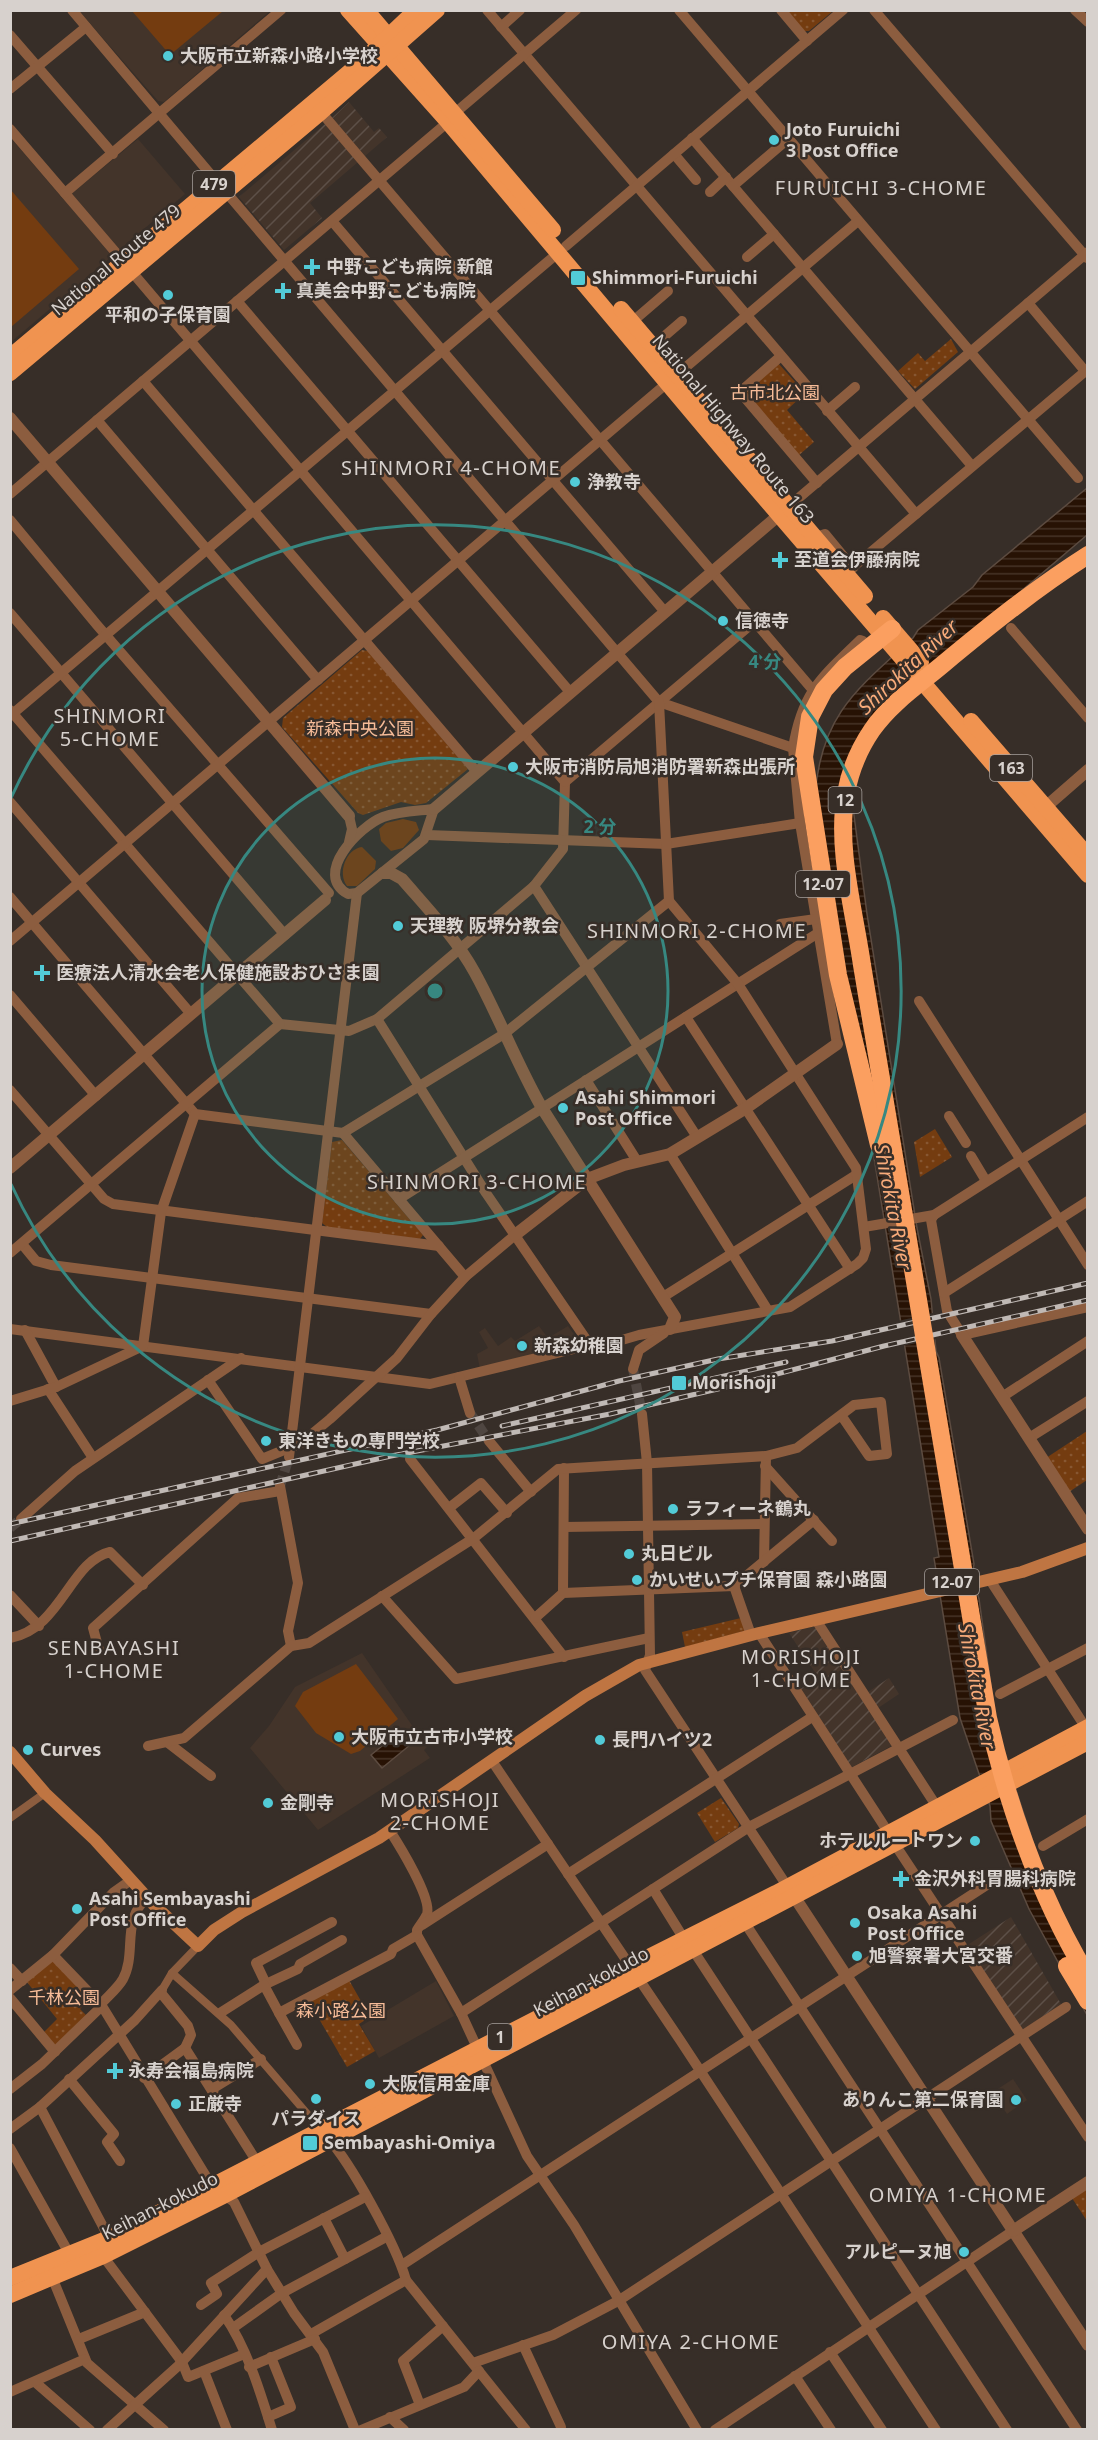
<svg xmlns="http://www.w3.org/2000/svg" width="1098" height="2440" font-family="'Noto Sans','Noto Sans JP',sans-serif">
<defs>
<pattern id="industrial-furrows" width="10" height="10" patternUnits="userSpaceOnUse" patternTransform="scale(1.5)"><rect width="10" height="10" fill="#43342a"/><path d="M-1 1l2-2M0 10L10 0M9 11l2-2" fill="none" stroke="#5d5048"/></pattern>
<pattern id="park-dots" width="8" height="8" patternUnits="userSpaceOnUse" patternTransform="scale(1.5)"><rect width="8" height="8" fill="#743c10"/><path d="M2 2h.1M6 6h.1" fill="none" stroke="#875732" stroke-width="1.8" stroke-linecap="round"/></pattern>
<pattern id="water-rules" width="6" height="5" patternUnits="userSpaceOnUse" patternTransform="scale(1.5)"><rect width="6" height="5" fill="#271204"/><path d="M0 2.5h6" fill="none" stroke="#463327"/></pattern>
</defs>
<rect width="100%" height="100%" fill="#372e28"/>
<g fill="#43342a">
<path d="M79,11h191l-106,91 -6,-1z"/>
<path d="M10,137l54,63 74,-61 47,55 -174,148z"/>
<path d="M539,1326l9,12 20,-12 14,19 -102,24 -3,-15 11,-6 -9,-16 6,-4 13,18 13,-9 4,4z"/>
<path d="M362,1653l65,94 -3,3 6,8 -112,72 -68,-82 19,-22 26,-39z"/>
<path d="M436,1981l18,35 -75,42 -18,-32z"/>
<path d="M1013,2079l14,21 -20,14 -14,-22z"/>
</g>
<g fill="url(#industrial-furrows)">
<path d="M349,102l25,30 5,-4 8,9 -22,19 -33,-38z"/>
<path d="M325,124l33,38 -48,41 12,15 -38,32 -45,-53z"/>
<path d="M815,1626l78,119 -43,23 -51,-78 19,-13 -29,-44z"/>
<path d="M889,1678l10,16 -21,14 -10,-16z"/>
<path d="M1011,1917l50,87 -40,27 -55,-85z"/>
</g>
<g fill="#743c10">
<path d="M132,11h91l-53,44z"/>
<path d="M10,189l69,80 -68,58h-1z"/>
<path d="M403,819l13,3 3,8 -16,18 -12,3 -10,-10 -2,-12 7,-6z"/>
<path d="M362,847l14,14 -1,8 -18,17h-10c-10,-13 -1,-37 15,-39z"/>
<path d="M356,1664l42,55 -38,32 -9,3 -35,-21 -21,-27 8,-14z"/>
</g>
<g fill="url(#park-dots)">
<path d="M785,11h48l-24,20h-6z"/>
<path d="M951,339l7,13 -43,37 -17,-18 20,-18 7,8z"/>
<path d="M778,363l27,30 -18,17 27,32 -16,14 -51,-60v-6z"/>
<path d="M362,650l6,1 100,118 -42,34 -11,2 -14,-3 -38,13 -5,-2 -76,-86 1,-9z"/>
<path d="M935,1129l17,28 -32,20 -6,-35z"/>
<path d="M342,1140l81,95 -3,4 -93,-12 -5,-4 10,-81z"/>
<path d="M1087,1431v49l-18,12 -23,-34z"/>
<path d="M741,1618l4,9 -1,4 -59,16 -3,-15z"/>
<path d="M721,1798l18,26 -1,4 -23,14 -18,-29z"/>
<path d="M52,1959l38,39 -10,11 7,7 -31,31 -13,-14 14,-14 -31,-38z"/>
<path d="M349,1980l21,37 -11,7 16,27 -28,16 -36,-62 1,-5z"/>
<path d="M1087,2187v34l-15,-23z"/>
</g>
<g fill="url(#water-rules)" stroke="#5c4b40" stroke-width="1.5">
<path d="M1087,488v47l-208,177 -29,73 17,129 50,314 14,71 5,52 3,7 35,206 -2,12 7,23 19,137 56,169 33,61v49l-58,-106 -38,-88 -1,-15 -30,-88 -26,-160 5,-1 -124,-762c6,-80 42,-106 98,-157l5,-8 55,-43 9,-12z"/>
<path d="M399,1732l11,13 -28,23 -11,-13z"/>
</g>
<path fill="#372e28" d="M933,1313l4,26 -35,7 -4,-25z"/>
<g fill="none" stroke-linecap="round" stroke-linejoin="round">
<g stroke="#4f4641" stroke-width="10" stroke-dasharray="10 5" stroke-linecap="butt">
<path d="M633,1369l9,45"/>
<path d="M470,1413l19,28"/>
<path d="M280,1486l9,-29"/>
<path d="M10,1528l11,-9"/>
</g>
<g stroke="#8c5d3f" stroke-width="8">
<path d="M10,1818l35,-25"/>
<path d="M172,1973l59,52 90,105"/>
<path d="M162,1990l10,-17 26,-27"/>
</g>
<g stroke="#8c5d3f" stroke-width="10">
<path d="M72,10l145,172"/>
<path d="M487,10l429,504"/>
<path d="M679,10l399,468"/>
<path d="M781,10l26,31"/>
<path d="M874,10l213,248"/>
<path d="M1075,10l13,12"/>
<path d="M501,27l19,-17"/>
<path d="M10,35l103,119"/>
<path d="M10,89l76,-62"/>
<path d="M321,112l491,577"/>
<path d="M455,113l121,-103"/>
<path d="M10,129l113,132"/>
<path d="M692,138l280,328"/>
<path d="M674,154l22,26"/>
<path d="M733,186l55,-47"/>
<path d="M226,192l433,510 134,46 7,75 37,221"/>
<path d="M710,192l16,-15"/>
<path d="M65,193l216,-183"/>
<path d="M332,221l333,391"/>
<path d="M566,246l277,-236"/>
<path d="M747,257l27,-23"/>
<path d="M237,301l333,391"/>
<path d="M1028,303l57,68"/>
<path d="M632,322l36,-31"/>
<path d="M653,346l29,-25"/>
<path d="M781,356l-41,36 77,91"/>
<path d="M143,381l334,391"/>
<path d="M827,411l28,-24"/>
<path d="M97,420l221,260"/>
<path d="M10,494l438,-372"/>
<path d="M788,507l300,-255"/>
<path d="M10,520l87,105 232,268"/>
<path d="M816,537l9,-3 28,34"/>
<path d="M852,568l236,-199"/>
<path d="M10,613l275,322"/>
<path d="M1011,628l77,90"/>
<path d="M10,710l270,314 69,7 28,-12 157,-133 29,-37 2,-67 -433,-510"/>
<path d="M10,716l548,-463"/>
<path d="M793,748c9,-56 28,-70 67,-108l3,1"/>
<path d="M565,782l189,-160"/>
<path d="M10,802l181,212"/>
<path d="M434,809l-10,30 -67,54 -9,1c-36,-20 12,-68 35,-77 16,-6 34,-6 51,-8z"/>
<path d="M427,835l239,9 134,-21"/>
<path d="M349,842l3,-13 -3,-13"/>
<path d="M534,886l163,251"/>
<path d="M10,897l185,217 148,19 161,-99 165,-133"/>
<path d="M780,924l36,-5"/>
<path d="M10,941l848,-720"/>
<path d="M10,995l86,101"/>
<path d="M919,1001l169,264"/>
<path d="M686,1017l164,252"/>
<path d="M377,1019l109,174 104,152"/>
<path d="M586,1080l51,81"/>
<path d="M10,1090l94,109 9,5 326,42"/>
<path d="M949,1116l17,27"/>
<path d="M343,1133l122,144"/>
<path d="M670,1154l97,155"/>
<path d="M971,1156l15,25"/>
<path d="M399,1199l419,-266"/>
<path d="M934,1215l-3,5 16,91 15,24 126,-28"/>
<path d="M864,1227l70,-12 154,-98"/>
<path d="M22,1244l14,17 15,4 380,49"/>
<path d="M10,1253l270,-229"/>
<path d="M944,1293l144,-92"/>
<path d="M663,1297l193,-122"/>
<path d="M10,1329l420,55 160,-39 8,2 41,-12 151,-28 67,-43 6,-6 3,-9 -10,-81 -118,-184 -69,-83 -10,-199"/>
<path d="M25,1330l31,57"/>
<path d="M633,1369l6,-19 25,-17"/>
<path d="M459,1377l11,36"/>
<path d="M208,1380l54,79 39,-16 29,-24 67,-61 34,-44 34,-37 50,-42"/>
<path d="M48,1389l45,69"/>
<path d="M1002,1397l86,-56"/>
<path d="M10,1401l46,-14 87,-41 18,-134 34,-98"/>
<path d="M642,1414l5,49 3,192 -5,15 142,216"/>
<path d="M1029,1438l59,-37"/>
<path d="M489,1441l42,51"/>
<path d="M289,1457l68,-564"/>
<path d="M410,1459l154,198"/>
<path d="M765,1466l67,75"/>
<path d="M280,1486l18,97 -10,48 3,15"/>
<path d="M449,1508l32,-25 26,30"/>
<path d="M21,1519l54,-48 166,-113"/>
<path d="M564,1527l200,-3"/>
<path d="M764,1562l2,-106"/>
<path d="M990,1580l96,148"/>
<path d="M563,1593l1,-125"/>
<path d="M10,1595l29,31"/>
<path d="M382,1596l74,83 193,-41"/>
<path d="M535,1618l28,-25 171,-7"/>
<path d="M816,1620l121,187"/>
<path d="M759,1633l129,199"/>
<path d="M751,1635l-17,-49 80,-66"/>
<path d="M10,1638c51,-9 60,-77 100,-86l33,33"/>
<path d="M99,1650l-6,-22 145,-130 42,-7"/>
<path d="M1000,1694l88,-46"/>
<path d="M167,1742l44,34"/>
<path d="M148,1746l36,-8 107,-92 18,-3 165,-105 84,-69 208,-13 31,-8 57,-43 27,-3 6,52 -18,2 -28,-41"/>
<path d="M492,1761l188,279 256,390"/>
<path d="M390,1831c9,14 42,67 37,83 -2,5 -7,11 -10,16v5l44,78 66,143 47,69 123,205"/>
<path d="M894,1843l194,294"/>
<path d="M1043,1846l45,-27"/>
<path d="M568,1874l244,-157"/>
<path d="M653,1889l31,50"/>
<path d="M745,1923l332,507"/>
<path d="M422,1925l126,-81"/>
<path d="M693,1950l314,480"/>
<path d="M53,1955l49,51 110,180 22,16 33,67 27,44 29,39 32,78"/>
<path d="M10,1968l12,13"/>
<path d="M266,1984l32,-15 2,-5 42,-24"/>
<path d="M264,1985l2,-1 -10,-21 76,-41"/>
<path d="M10,1990l43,-35 61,-63 17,-12"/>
<path d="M10,1998l45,54"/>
<path d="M101,2004c7,-8 17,-16 22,-25 14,-26 -2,-59 24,-81"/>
<path d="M220,2013l44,-28 15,28 112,-59 2,-5 24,-14"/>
<path d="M279,2013l18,32"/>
<path d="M461,2013l288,-186 204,-107"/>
<path d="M185,2048l72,114"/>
<path d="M144,2078l41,-30 6,-13 -3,-9 -27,-33"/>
<path d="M69,2079l45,55 -7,8 13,19"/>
<path d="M10,2089l32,-25 60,-58"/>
<path d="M212,2089l49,-30"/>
<path d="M40,2107l69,131"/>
<path d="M10,2129l30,-22 95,-87 27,-30"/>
<path d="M327,2137c24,26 69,108 79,143l120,150"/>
<path d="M10,2148l60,107"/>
<path d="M324,2218l21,41"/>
<path d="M103,2256l79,106 6,15 56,-23"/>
<path d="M402,2265l597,-388"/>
<path d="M52,2277l35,86 77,67"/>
<path d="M201,2305l16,-11 -6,-11 48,-31 106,-55"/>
<path d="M224,2315c23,33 36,76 48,115"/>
<path d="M233,2328l49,-35 104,-56"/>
<path d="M311,2334l95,-54"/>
<path d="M79,2339l66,-27"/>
<path d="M523,2345l38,82"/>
<path d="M830,2352l52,78"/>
<path d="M473,2363l80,-28 65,-34 448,-294"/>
<path d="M249,2367l66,-28"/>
<path d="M204,2371l23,59"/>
<path d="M795,2376l36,54"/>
<path d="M35,2382l55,48"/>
<path d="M10,2392l75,-33"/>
<path d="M420,2405l-17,-44 40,-35"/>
<path d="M268,2417l23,-10 -20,-50"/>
<path d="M390,2417l14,13"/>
<path d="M107,2430l71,-64 89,-97"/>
<path d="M361,2430l103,-43 15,-16"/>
<path d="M715,2430l298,-199"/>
</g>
<g stroke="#8c5d3f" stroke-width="12">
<path d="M10,418l339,398"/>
<path d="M434,809l351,-299"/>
<path d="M1041,811l47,-41"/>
<path d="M383,873h8l11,6c25,29 54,59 73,94 24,44 42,91 67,135l133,209 -5,12"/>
<path d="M10,1168l315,-268"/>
<path d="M515,1235l72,-56 37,-14 46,-11 76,-46 91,-64"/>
<path d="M962,1335l126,194"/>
<path d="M790,1890l298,455"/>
<path d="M1013,2231l75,-49"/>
</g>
<path stroke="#bf7542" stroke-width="12" d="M10,1752l35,41 50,47 58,64 45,42 16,-16 28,-18 137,-74 206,-142 54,-31 120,-32 263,-61 66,-24"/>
<g stroke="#f09350" stroke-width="16">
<path d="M348,10l100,112 283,337 357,416"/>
<path d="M366,10l187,220"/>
<path d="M621,309l244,287"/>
<path d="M10,357l349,-293 57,-54"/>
<path d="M10,373l311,-261 116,-102"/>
<path d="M883,618l38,44"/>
<path d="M971,721l117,135"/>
<path d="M10,2278l99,-40 103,-52 341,-176 76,-43 147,-74 312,-166"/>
<path d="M10,2295l93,-39 120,-60 865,-454"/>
</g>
<path stroke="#fb9f60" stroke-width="18" d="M879,1145l-41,-170 -34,-218 6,-40 14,-27 21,-23 47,-38"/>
<g stroke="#c0b9b5" stroke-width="5">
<g id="rail">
<path d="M502,1426l284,-64"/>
<path d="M10,1524l427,-94 182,-49 99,-22 114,-18 256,-58"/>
<path d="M10,1541l381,-85 219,-42 125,-29 149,-39 204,-46"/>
</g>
</g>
<use href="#rail" stroke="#372e28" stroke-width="3" stroke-dasharray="9" stroke-linecap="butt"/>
<g stroke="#fb9f60" stroke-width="18">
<path d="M1088,555c-52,33 -99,71 -146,110 -24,20 -52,39 -70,65 -13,19 -22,41 -26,63 -10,55 8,116 16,172l126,753c21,92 51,178 100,259"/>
<path d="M1067,1966l21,35"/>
</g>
</g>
<circle cx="435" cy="991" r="233" fill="#378881" fill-opacity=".12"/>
<g fill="none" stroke="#378881" stroke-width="3">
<circle cx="435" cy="991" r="233"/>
<path d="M11 798A466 466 0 1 1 11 1184"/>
</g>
<g fill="#52cbd7" stroke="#372e28" stroke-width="2">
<circle cx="168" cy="56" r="6"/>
<circle cx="774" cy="140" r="6"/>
<path d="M309 258h6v6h6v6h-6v6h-6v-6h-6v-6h6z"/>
<rect x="570" y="270" width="16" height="16" rx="3"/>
<path d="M280 282h6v6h6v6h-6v6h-6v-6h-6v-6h6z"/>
<circle cx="168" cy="295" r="6"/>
<circle cx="575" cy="482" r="6"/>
<path d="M777 551h6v6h6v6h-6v6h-6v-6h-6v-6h6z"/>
<circle cx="723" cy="621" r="6"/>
<circle cx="513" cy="767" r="6"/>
<circle cx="398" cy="926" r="6"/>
<path d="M39 964h6v6h6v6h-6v6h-6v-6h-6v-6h6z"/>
<circle cx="563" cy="1108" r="6"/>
<circle cx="522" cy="1346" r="6"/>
<rect x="671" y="1375" width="16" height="16" rx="3"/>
<circle cx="266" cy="1441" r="6"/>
<circle cx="673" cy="1509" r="6"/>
<circle cx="629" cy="1554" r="6"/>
<circle cx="637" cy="1580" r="6"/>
<circle cx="339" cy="1737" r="6"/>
<circle cx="600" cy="1740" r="6"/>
<circle cx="28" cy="1750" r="6"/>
<circle cx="268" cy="1803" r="6"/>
<circle cx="975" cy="1841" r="6"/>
<path d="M898 1870h6v6h6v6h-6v6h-6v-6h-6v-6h6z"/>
<circle cx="77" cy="1909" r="6"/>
<circle cx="855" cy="1923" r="6"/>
<circle cx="857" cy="1956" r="6"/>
<path d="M112 2062h6v6h6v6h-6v6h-6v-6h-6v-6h6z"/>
<circle cx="370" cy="2084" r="6"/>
<circle cx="316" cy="2099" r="6"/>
<circle cx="1016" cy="2100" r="6"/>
<circle cx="176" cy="2104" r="6"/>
<rect x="302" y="2135" width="16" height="16" rx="3"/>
<circle cx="964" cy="2252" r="6"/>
</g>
<g text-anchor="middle" stroke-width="5" stroke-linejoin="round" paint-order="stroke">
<g fill="#372e28" stroke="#a7a09c" stroke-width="1.5">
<rect x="193" y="171" width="42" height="26" rx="4.5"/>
<rect x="990" y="755" width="42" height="26" rx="4.5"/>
<rect x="828.5" y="787" width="33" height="26" rx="4.5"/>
<rect x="796" y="871" width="54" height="26" rx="4.5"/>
<rect x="925" y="1569" width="54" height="26" rx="4.5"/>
<rect x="488" y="2024" width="24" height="26" rx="4.5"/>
</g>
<g font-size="16" font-weight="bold" fill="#d7d1cd">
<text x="214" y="190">479</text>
<text x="1011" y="774">163</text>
<text x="845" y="806">12</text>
<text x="823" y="890">12-07</text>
<text x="952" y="1588">12-07</text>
<text x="500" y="2043">1</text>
</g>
<g font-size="18" font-weight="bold" fill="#d7d1cd" stroke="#372e28" text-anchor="start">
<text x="180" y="62">大阪市立新森小路小学校</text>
<text x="786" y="136">Joto Furuichi<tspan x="786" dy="21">3 Post Office</tspan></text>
<text x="326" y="273">中野こども病院 新館</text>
<text x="592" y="284">Shimmori-Furuichi</text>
<text x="296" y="297">真美会中野こども病院</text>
<text x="168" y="321" text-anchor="middle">平和の子保育園</text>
<text x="587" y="488">浄教寺</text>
<text x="794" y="566">至道会伊藤病院</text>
<text x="735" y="627">信徳寺</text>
<text x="525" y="773">大阪市消防局旭消防署新森出張所</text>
<text x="410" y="932">天理教 阪堺分教会</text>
<text x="56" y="979">医療法人清水会老人保健施設おひさま園</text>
<text x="575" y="1104">Asahi Shimmori<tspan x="575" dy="21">Post Office</tspan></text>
<text x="534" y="1352">新森幼稚園</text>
<text x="692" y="1389">Morishoji</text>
<text x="278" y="1447">東洋きもの専門学校</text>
<text x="685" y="1515">ラフィーネ鶴丸</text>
<text x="641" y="1560">丸日ビル</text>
<text x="649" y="1586">かいせいプチ保育園 森小路園</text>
<text x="351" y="1743">大阪市立古市小学校</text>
<text x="612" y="1746">長門ハイツ2</text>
<text x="40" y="1756">Curves</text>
<text x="280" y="1809">金剛寺</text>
<text x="963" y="1847" text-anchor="end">ホテルルートワン</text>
<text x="914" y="1885">金沢外科胃腸科病院</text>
<text x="89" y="1905">Asahi Sembayashi<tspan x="89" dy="21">Post Office</tspan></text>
<text x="867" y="1919">Osaka Asahi<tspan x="867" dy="21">Post Office</tspan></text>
<text x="869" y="1962">旭警察署大宮交番</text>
<text x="128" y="2077">永寿会福島病院</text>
<text x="382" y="2090">大阪信用金庫</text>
<text x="1004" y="2106" text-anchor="end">ありんこ第二保育園</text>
<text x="188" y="2110">正厳寺</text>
<text x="316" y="2125" text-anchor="middle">パラダイス</text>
<text x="324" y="2149">Sembayashi-Omiya</text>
<text x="952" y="2258" text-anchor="end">アルピーヌ旭</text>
</g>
<g font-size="18" fill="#d7d1cd" stroke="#372e28">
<text transform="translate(116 260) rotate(-40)" y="6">National Route 479</text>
<text transform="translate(733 429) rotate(50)" y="6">National Highway Route 163</text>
<text transform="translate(591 1982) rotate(-28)" y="6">Keihan-kokudo</text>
<text transform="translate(160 2206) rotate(-27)" y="6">Keihan-kokudo</text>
</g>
<g font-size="18" fill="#f7bc98" stroke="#372e28">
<text x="775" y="399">古市北公園</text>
<text x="360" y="735">新森中央公園</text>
<text x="64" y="2004">千林公園</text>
<text x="341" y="2017">森小路公園</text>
</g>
<g font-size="20" letter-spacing="1.5" fill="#d7d1cd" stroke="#372e28">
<text x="881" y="195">FURUICHI 3-CHOME</text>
<text x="451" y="475">SHINMORI 4-CHOME</text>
<text x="110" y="723">SHINMORI<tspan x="110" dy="23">5-CHOME</tspan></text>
<text x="697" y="938">SHINMORI 2-CHOME</text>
<text x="477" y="1189">SHINMORI 3-CHOME</text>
<text x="114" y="1655">SENBAYASHI<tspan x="114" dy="23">1-CHOME</tspan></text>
<text x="801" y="1664">MORISHOJI<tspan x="801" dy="23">1-CHOME</tspan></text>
<text x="440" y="1807">MORISHOJI<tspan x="440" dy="23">2-CHOME</tspan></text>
<text x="958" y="2202">OMIYA 1-CHOME</text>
<text x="691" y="2349">OMIYA 2-CHOME</text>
</g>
<g font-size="20" font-style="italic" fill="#f8ab7a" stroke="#372e28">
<text transform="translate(908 667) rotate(-43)" y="7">Shirokita River</text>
<text transform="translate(893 1207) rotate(79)" y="7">Shirokita River</text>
<text transform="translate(977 1686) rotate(79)" y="7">Shirokita River</text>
</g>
</g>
<circle cx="435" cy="991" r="9" fill="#378881" stroke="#372e28" stroke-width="3"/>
<g font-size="18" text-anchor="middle" font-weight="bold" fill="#378881" stroke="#372e28" stroke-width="5" stroke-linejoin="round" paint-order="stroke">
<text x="765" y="668">4 分</text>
<text x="600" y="833">2 分</text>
</g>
<rect width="1098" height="2440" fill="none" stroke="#d7d1cd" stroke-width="24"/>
</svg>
